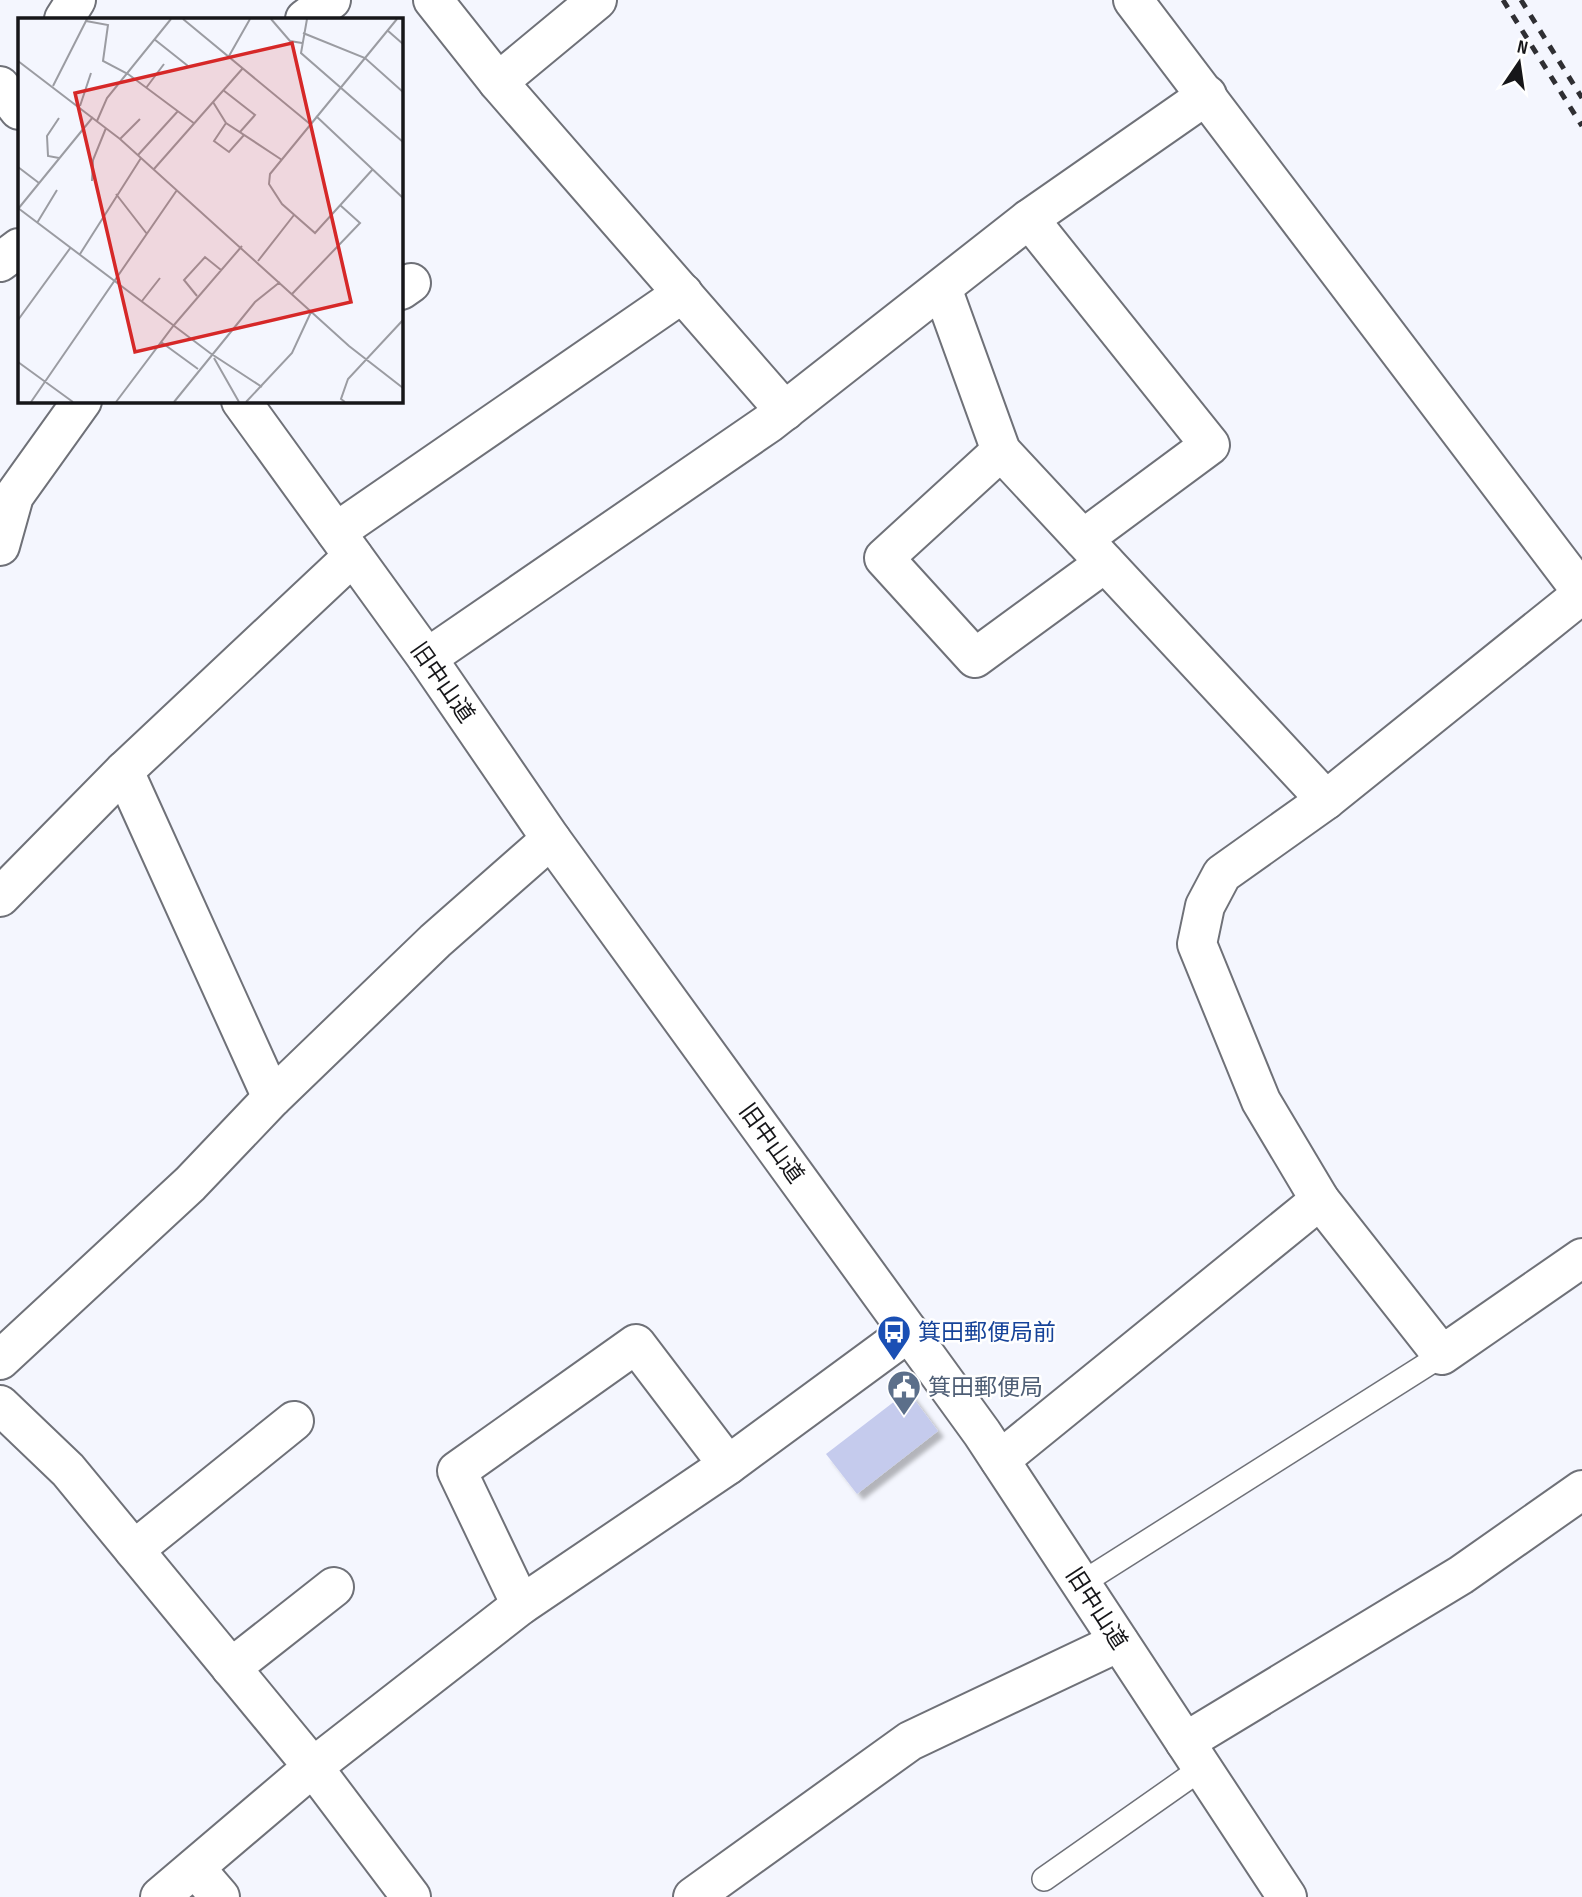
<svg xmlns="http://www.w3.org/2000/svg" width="1582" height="1897" font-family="'Sofia Sans Condensed','Noto Sans JP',sans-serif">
<defs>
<filter id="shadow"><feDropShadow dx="6" dy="6" stdDeviation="2" flood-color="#0004"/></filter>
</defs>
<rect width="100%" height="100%" fill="#f4f6fe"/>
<path fill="#c5cbed" filter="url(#shadow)" d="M908,1391l30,40 -81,63 -31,-40z"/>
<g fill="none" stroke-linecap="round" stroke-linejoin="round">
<g stroke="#6f7178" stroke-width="26">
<g id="lane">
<path d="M1082,1583l360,-228"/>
<path d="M1044,1879l158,-111"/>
</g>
</g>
<g stroke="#6f7178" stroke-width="42">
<g id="street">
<path d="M433,0l65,82 287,329"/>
<path d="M1133,0l449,592"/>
<path d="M64,19l12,-19"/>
<path d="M305,19l26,-19"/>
<path d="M498,82l99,-82"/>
<path d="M1029,219l181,226 -127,94"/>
<path d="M0,262l19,-14"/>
<path d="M942,288l59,163 325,349"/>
<path d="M401,290l10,-7"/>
<path d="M1001,451l-117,107 91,100 130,-95"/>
<path d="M336,532l347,-239"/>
<path d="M0,546l14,-50 68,-95"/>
<path d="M1582,594l-256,206 -104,74 -17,32 -8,38 64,157 59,99 122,155 140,-97"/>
<path d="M427,658l342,-235 260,-204 178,-124"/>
<path d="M124,771l148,327"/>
<path d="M0,897l124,-126 229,-215"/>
<path d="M0,1360l190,-176 82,-86 163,-157 116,-102"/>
<path d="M0,1405l68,65 245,297 98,130"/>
<path d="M1000,1460l320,-260"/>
<path d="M134,1550l160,-129"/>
<path d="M521,1605l-64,-134 179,-127 92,121"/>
<path d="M231,1668l103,-81"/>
<path d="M1185,1742l276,-167 121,-85"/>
<path d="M195,1868l25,29"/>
<path d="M160,1897l153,-130 208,-162 207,-140 181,-133"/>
<path d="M693,1897l217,-156 209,-99"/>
</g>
</g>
<g stroke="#6f7178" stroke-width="42">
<g id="secondary">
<path d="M0,86l19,24"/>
<path d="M241,401l186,257 124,181 431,594 305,464"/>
</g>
</g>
<use href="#lane" stroke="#fff" stroke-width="23"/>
<use href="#street" stroke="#fff" stroke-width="38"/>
<use href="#secondary" stroke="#fff" stroke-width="38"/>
<g stroke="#2f2f33" stroke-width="5" stroke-dasharray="9 9" stroke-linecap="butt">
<path d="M1503,0l79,126"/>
<path d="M1521,0l61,98"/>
</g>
</g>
<defs>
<g id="bus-pin" transform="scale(1.75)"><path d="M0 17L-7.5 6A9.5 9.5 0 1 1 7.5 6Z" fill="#1a4fb4" stroke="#fff"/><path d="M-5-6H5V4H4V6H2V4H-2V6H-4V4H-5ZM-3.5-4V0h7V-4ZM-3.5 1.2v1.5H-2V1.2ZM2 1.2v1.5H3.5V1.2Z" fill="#fff"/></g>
<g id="civic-pin" transform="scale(1.75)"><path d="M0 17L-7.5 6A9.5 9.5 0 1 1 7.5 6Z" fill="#5c6f8a" stroke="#fff"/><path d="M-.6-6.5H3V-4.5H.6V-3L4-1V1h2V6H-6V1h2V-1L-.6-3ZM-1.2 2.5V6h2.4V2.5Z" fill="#fff"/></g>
</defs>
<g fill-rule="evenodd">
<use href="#bus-pin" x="894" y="1332"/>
<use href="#civic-pin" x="904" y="1387"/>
</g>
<g text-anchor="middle" stroke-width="5" stroke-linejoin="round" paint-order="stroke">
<g font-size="23" fill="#161619" stroke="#fff">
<text transform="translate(443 682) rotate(55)" y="8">旧中山道</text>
<text transform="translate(772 1143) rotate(54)" y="8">旧中山道</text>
<text transform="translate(1097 1608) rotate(57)" y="8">旧中山道</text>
</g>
<g font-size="23" fill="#164399" stroke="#fff" text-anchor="start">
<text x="918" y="1340">箕田郵便局前</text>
</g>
<g font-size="23" fill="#4e5e75" stroke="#fff" text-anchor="start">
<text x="928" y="1395">箕田郵便局</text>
</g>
</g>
<g transform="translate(18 18)">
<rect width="385" height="385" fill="#f4f6fe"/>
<path fill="none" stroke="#9b9ca2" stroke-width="2" d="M165,1l127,105M253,1l19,22 12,2M289,1l-6,34 102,89M68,3l22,4 -5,36 25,13 67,50M369,12l16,14M285,15l62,25 38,34M136,21l34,27M211,38l21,-37M0,43l102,78 229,207 54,42M35,68l34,-67M128,70l18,-24M205,72l32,25 -15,17M195,84l13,21 56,37M62,88l11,-33M298,98l87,82M79,103l10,-23 64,-79M208,105l-12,18 15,11 15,-17M102,121l20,-20M120,137l40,-44M41,140l-11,-2 -1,-20 12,-18M0,149l21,16M136,151l89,-101M355,151l-58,64 -33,-29 -13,-20 1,-10 127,-155M74,163l1,-21 13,-32M98,176l31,40M0,190l192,145 52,34M0,191l75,-92M19,205l20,-33M62,236l61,-96M240,243l36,-46M274,276l68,-71 -20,-18M179,278l-13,-16 21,-23 16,13M124,283l18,-23M0,302l53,-73M143,324l37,27M196,340l25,44M0,344l55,40M13,384l146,-212M98,384l58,-77 68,-79M156,384l81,-100 25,-20M228,384l46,-49 19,-41M327,384l-4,-3 7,-20 55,-59"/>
<path fill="#d62828" fill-opacity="0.15" stroke="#d62828" stroke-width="3.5" d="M274,25l59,259 -216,50 -60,-259z"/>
<rect width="385" height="385" fill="none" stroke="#161619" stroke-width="3.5"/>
</g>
<g transform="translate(1519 63) rotate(13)" stroke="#ffffff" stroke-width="5" paint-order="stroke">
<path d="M0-5L12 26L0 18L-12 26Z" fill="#161619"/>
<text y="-10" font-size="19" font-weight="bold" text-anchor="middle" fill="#161619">N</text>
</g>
</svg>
